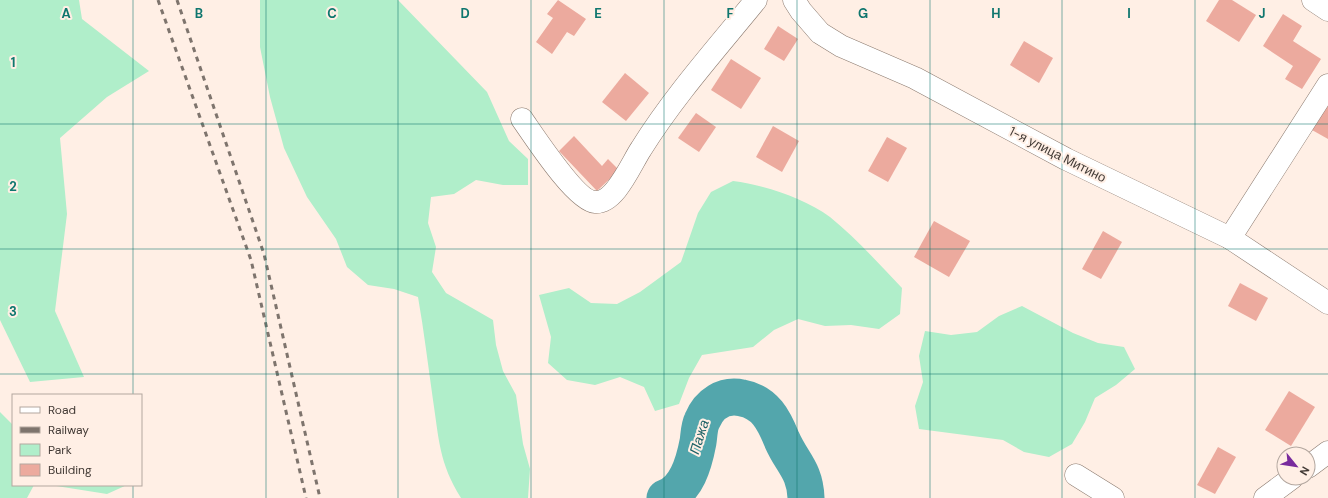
<svg xmlns="http://www.w3.org/2000/svg" width="1328" height="498" font-family="'DM Sans',sans-serif">
<rect width="100%" height="100%" fill="#ffefe5"/>
<g fill="#b0eeca">
<path d="M0,0h79l3,19 67,52 -42,26 -47,41 7,76 -12,97 29,66 -54,5 -30,-62z"/>
<path d="M260,0h138l89,92 22,49 19,18v26h-25l-27,-5 -22,14 -23,3 -3,26 8,24 -4,25 14,21 47,27 3,25 7,26 13,24 7,49 7,25 -2,29h-67c-22,-35 -22,-59 -28,-98 -5,-35 -9,-69 -15,-103l-24,-8 -26,-4 -21,-18 -11,-28 -29,-42 -23,-49 -14,-51 -10,-50z"/>
<path d="M733,181c31,4 71,17 97,36 26,21 49,47 72,71l-2,26 -21,15 -28,-4 -26,1 -27,-7 -24,11 -21,17 -51,8 -13,23 -10,26 -24,7 -11,-24 -24,-10 -25,8 -28,-5 -19,-17 3,-26 -12,-42 30,-7 22,15 26,1 23,-12 41,-30 17,-49 13,-21z"/>
<path d="M1022,306l51,27 25,10 26,4 11,22 -19,16 -21,13 -10,24 -13,22 -23,13 -25,-5 -21,-12 -84,-11 -4,-23 8,-24 -4,-26 6,-25 26,4 26,-3 22,-16z"/>
<path d="M0,412l13,13v60h21l-7,13h-27z"/>
<path d="M50,485h77l-20,9z"/>
</g>
<g fill="none" stroke-linecap="round" stroke-linejoin="round">
<path stroke="#53a6ac" stroke-width="37" d="M665,498c22,-8 29,-35 33,-56 1,-6 1,-15 4,-21 7,-17 22,-27 40,-23 23,4 32,22 40,42 10,23 23,30 24,58"/>
</g>
<g fill="#ecaa9e">
<path d="M558,0l28,19 -12,17 -7,-4 -15,22 -16,-12 17,-24 -6,-4z"/>
<path d="M1219,0h13l24,15 -17,27 -33,-21z"/>
<path d="M1283,14l19,12 -9,15 28,18 -19,30 -17,-10 8,-13 -30,-20z"/>
<path d="M778,26l20,13 -14,22 -20,-12z"/>
<path d="M1024,41l29,17 -14,25 -29,-18z"/>
<path d="M731,59l30,19 -20,31 -30,-19z"/>
<path d="M625,73l24,20 -23,28 -24,-19z"/>
<path d="M1328,101v38l-16,-9z"/>
<path d="M696,113l20,14 -17,25 -21,-14z"/>
<path d="M773,126l26,15 -17,31 -26,-15z"/>
<path d="M574,136l28,30 6,-7 11,11 -22,21 -38,-40z"/>
<path d="M887,137l20,11 -19,34 -20,-11z"/>
<path d="M934,221l36,20 -21,36 -35,-20z"/>
<path d="M1103,231l19,11 -21,37 -19,-10z"/>
<path d="M1240,283l28,15 -12,23 -28,-15z"/>
<path d="M1289,391l26,16 -24,39 -26,-16z"/>
<path d="M1218,447l18,10 -21,37 -18,-9z"/>
</g>
<g fill="none" stroke-linecap="round" stroke-linejoin="round">
<g stroke="#8b7a6f" stroke-width="23">
<g id="minor">
<path d="M794,0l7,11 19,22 21,13 74,32 151,81 164,79 98,65"/>
<path d="M1313,0l15,10"/>
<path d="M522,119c12,17 54,82 73,83 20,2 36,-38 46,-53 33,-53 76,-101 115,-149"/>
<path d="M1230,238l98,-153"/>
<path d="M1308,467l20,-15"/>
<path d="M1076,475l37,23"/>
<path d="M1265,498l27,-20"/>
</g>
</g>
<use href="#minor" stroke="#fff" stroke-width="22"/>
<g stroke="#7e746d" stroke-width="3" stroke-dasharray="5 5" stroke-linecap="butt">
<path d="M158,0l93,260 55,238"/>
<path d="M177,0l87,254 56,244"/>
</g>
</g>
<path fill="none" stroke="#0f766e" stroke-width="1" stroke-opacity="0.55" d="M133,0v395M266,0v498M398,0v498M531,0v498M664,0v498M797,0v498M930,0v498M1062,0v498M1195,0v498M0,124h1328M0,249h1328M0,374h1328M133,485v13"/>
<g text-anchor="middle" stroke-width="4" stroke-linejoin="round" paint-order="stroke">
<g font-size="13" fill="#423a35" stroke="#ffefe5">
<text transform="translate(1058 154) rotate(27)" y="5">1-я улица Митино</text>
</g>
<g font-size="14" font-style="italic" fill="#1d6166" stroke="#ffefe5">
<text transform="translate(699 437) rotate(-73)" y="5">Пажа</text>
</g>
</g>
<g font-size="13" text-anchor="middle" font-weight="bold" fill="#0f766e" stroke="#ffefe5" stroke-width="4" stroke-linejoin="round" paint-order="stroke">
<text x="66" y="18">A</text>
<text x="199" y="18">B</text>
<text x="332" y="18">C</text>
<text x="465" y="18">D</text>
<text x="598" y="18">E</text>
<text x="730" y="18">F</text>
<text x="863" y="18">G</text>
<text x="996" y="18">H</text>
<text x="1129" y="18">I</text>
<text x="1262" y="18">J</text>
<text x="13" y="67">1</text>
<text x="13" y="191">2</text>
<text x="13" y="316">3</text>
</g>
<rect x="12" y="394" width="130" height="92" fill="#ffefe5" stroke="#b3a79f"/>
<rect x="20" y="407" width="20" height="6" fill="#ffffff" stroke="#b3a79f"/>
<text x="48" y="414" font-size="12" fill="#423a35">Road</text>
<rect x="20" y="427" width="20" height="6" fill="#7e746d" stroke="#b3a79f"/>
<text x="48" y="434" font-size="12" fill="#423a35">Railway</text>
<rect x="20" y="444" width="20" height="12" fill="#b0eeca" stroke="#b3a79f"/>
<text x="48" y="454" font-size="12" fill="#423a35">Park</text>
<rect x="20" y="464" width="20" height="12" fill="#ecaa9e" stroke="#b3a79f"/>
<text x="48" y="474" font-size="12" fill="#423a35">Building</text>
<g transform="translate(1296 466) rotate(120)"><circle r="19" fill="#ffefe5" stroke="#b3a79f"/>
<path d="M0-3L7 15L0 10L-7 15Z" fill="#782b9d"/>
<text y="-6" font-size="11" font-weight="bold" text-anchor="middle" fill="#423a35">N</text>
</g>
</svg>
